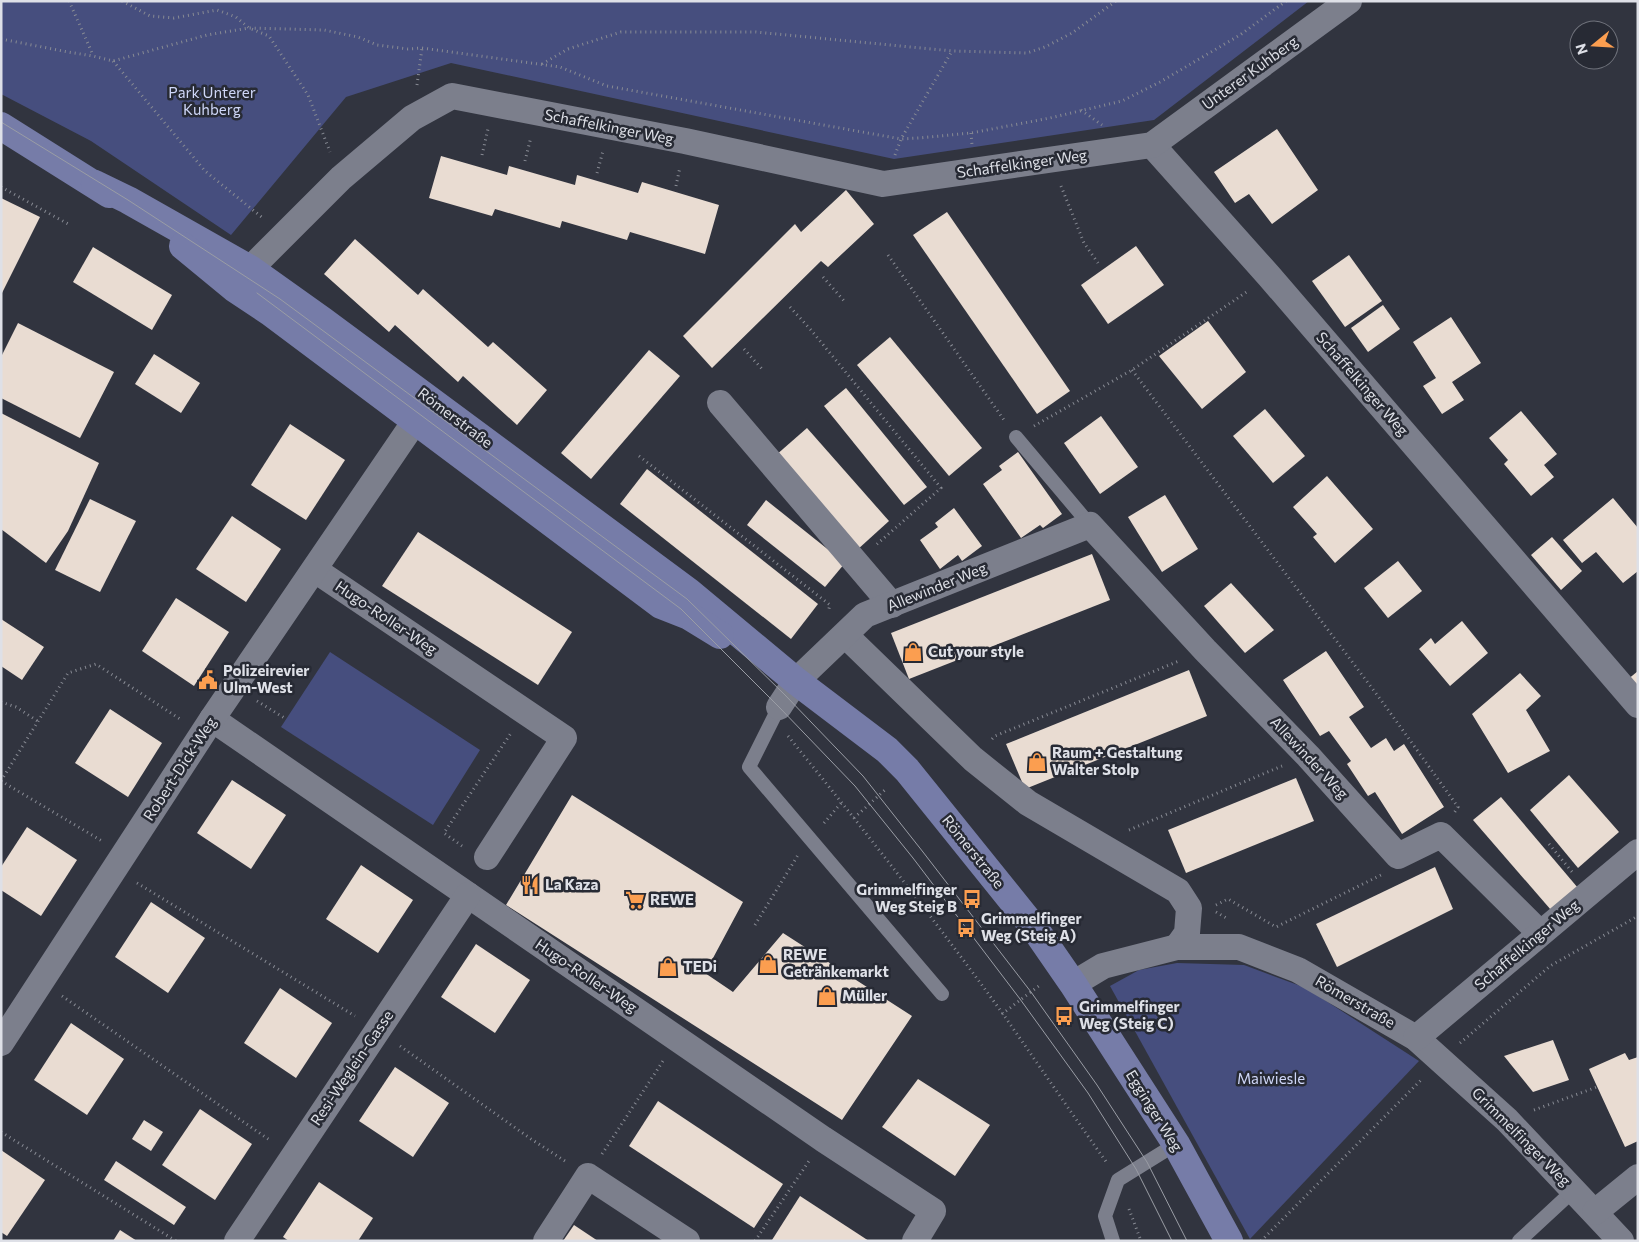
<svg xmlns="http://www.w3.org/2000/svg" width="1639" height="1242" font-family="Commissioner,sans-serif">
<rect width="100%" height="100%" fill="#31343f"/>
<g fill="#464e7e">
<path d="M1,1h1308l-155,119 -260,39 -443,-96 -105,34 -115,138 -140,-94 -90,-47z"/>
<path d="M330,652l150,98 -47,75 -152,-98z"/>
<path d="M1177,963l67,2 62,23 113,73 -169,178 -140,-253 29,-16z"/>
</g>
<g fill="#e9dcd2">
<path d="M1277,129l41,61 -46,34 -23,-30 -14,9 -21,-31z"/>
<path d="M441,156l66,19 2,-9 66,19 2,-10 61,18 4,-11 77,23 -14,49 -75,-22 -3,8 -65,-19 -2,7 -65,-19 -3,7 -63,-18z"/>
<path d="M846,190l28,34 -46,43 -7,-6 -109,107 -29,-32 112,-112 6,8z"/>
<path d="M1,198l39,19 -39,78z"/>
<path d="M947,212l123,179 -33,23 -124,-179z"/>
<path d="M355,239l63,56 5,-6 65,58 5,-5 54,48 -30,35 -54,-49 -5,6 -63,-57 -6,7 -65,-58z"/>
<path d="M1136,246l28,39 -56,39 -27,-39z"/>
<path d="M93,247l79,48 -20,35 -79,-48z"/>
<path d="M1349,255l33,46 -37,26 -33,-46z"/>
<path d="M1383,305l17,24 -32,23 -17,-24z"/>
<path d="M1451,317l30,46 -29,19 12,18 -22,14 -19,-28 13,-8 -23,-36z"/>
<path d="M1208,321l38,51 -44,37 -43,-53z"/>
<path d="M18,323l96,49 -34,66 -79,-40v-41z"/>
<path d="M890,337l92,111 -33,28 -92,-111z"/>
<path d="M649,350l31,26 -89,103 -30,-26z"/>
<path d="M154,354l46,29 -19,30 -46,-29z"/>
<path d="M846,388l81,99 -23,18 -80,-99z"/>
<path d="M1265,409l40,47 -32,27 -40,-47z"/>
<path d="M1521,411l36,43 -13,11 10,12 -23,19 -27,-32 4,-4 -19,-22z"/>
<path d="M1,413l98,50 -31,68 -22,32 -45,-34z"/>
<path d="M1101,416l37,51 -38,27 -36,-51z"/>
<path d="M290,424l55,36 -39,60 -55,-35z"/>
<path d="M807,428l82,93 -32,29 -82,-94z"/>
<path d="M1018,452l44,62 -19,14 -3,-3 -19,13 -38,-54 19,-14 -3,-4z"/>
<path d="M647,469l171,135 -27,35 -171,-135z"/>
<path d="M1327,476l46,53 -38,34 -22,-26 4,-3 -24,-27z"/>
<path d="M1165,495l33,54 -36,23 -34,-55z"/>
<path d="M1613,498l25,30v43l-15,12 -27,-31 -14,11 -19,-23z"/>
<path d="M90,499l46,22 -36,71 -45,-22z"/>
<path d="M766,500l79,63 -20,24 -78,-62z"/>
<path d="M954,508l28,38 -20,15 -4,-6 -18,14 -20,-29 18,-13 -3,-4z"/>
<path d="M232,516l49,33 -35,53 -50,-33z"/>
<path d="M418,532l154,100 -34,53 -156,-99z"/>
<path d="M1552,537l30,34 -21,19 -30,-35z"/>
<path d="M1092,554l18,46 -201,79 -18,-46z"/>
<path d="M1398,561l24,30 -34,27 -24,-30z"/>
<path d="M1231,583l43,47 -29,23 -41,-47z"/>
<path d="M176,598l53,34 -35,54 -52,-35z"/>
<path d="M1,619l43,28 -22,33 -21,-14z"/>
<path d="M1462,621l26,32 -38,33 -31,-37 12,-11 4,6z"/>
<path d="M1326,651l38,56 -15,10 22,31 15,-10 8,13 10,-7 40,63 -42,27 -27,-42 -7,4 -21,-32 4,-3 -22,-30 -9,5 -37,-56z"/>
<path d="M1189,670l18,46 -182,73 -19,-45z"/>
<path d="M1638,671v21l-11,-12z"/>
<path d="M1520,673l21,23 -15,14 24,41 -42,22 -36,-59z"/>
<path d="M110,709l52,34 -34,54 -53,-34z"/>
<path d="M1569,775l50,57 -41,36 -48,-58z"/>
<path d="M1296,778l18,43 -128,52 -18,-43z"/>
<path d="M232,780l54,35 -35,54 -54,-36z"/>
<path d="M572,795l171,107 -38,71 28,19 50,-59 129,83 -70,104 -336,-215z"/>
<path d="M1501,797l77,91 -27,22 -78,-90z"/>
<path d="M27,827l50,33 -36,56 -40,-26v-23z"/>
<path d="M361,865l52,35 -35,53 -52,-34z"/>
<path d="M1435,867l18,42 -116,58 -21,-43z"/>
<path d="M151,902l54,36 -37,55 -53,-36z"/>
<path d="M476,944l54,36 -35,53 -54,-36z"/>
<path d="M280,988l52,35 -36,55 -52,-35z"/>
<path d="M71,1023l53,36 -37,56 -53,-35z"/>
<path d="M1553,1040l16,40 -36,12 -29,-36z"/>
<path d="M1625,1053l4,7 9,-3v84l-13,6 -36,-78z"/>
<path d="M395,1067l54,36 -36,54 -54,-36z"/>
<path d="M918,1079l72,46 -35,51 -73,-49z"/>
<path d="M658,1101l125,83 -29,44 -125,-82z"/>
<path d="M200,1109l52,35 -37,56 -53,-35z"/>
<path d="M144,1120l19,12 -12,19 -19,-12z"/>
<path d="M1,1150l44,30 -38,56 -6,-4z"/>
<path d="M116,1161l70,46 -12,18 -70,-45z"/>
<path d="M319,1182l54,36 -15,23h-69l-6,-4z"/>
<path d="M800,1196l69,45h-96l-1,-1z"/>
<path d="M574,1225l24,16h-35z"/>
<path d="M120,1230l17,11h-24z"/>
</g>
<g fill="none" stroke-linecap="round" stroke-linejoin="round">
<g stroke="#888b94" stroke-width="3" stroke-dasharray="1 4" stroke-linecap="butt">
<path d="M69,1l24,54"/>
<path d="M122,1l28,15 24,2 43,-8 19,7 13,11 20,8 39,59 22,57"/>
<path d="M1,39l67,13 25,4 20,5 94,-26 42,-7 75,2 34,7 19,8 31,4 14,-1 138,19 47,19 294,53 18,-1 52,-5 79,-15 72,-17 38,-19 80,-47 46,-34"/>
<path d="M113,61l92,110 59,48"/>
<path d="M542,64l26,-15 53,-17h135l196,19 75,2 18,-6 27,-14 44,-32"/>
<path d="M417,85l5,-37"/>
<path d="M1081,110l21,15"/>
<path d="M971,133l1,12"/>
<path d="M482,155l6,-26"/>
<path d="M895,155l6,-16 51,-88"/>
<path d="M525,161l6,-24"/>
<path d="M597,173l6,-22"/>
<path d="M676,186l4,-19"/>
<path d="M1061,186l23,57 14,20"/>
<path d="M1,187l69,38"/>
<path d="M888,255l116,165"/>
<path d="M823,277l23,26"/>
<path d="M790,307l21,23 130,158 -65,57"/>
<path d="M744,349l18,20"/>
<path d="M1132,370l249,330 77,107 -4,6"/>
<path d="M1034,426l98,-56 116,-79"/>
<path d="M639,456l191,149 -2,7"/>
<path d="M257,701l29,18"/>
<path d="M1,702l15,5 23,15"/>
<path d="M788,736c73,90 147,184 215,278 35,50 69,100 104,149"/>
<path d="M992,739l3,-3 184,-75"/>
<path d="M1,781l67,-108 28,-9 84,55"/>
<path d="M1,781l101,60"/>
<path d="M854,818l32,-29"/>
<path d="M824,823l18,-21"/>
<path d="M1129,830l153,-64"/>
<path d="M1549,844l24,29"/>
<path d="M462,846l-18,-13 67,-100"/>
<path d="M137,883l218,133"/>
<path d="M1216,905l12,-6 48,28 105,-52"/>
<path d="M1216,912l12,7"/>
<path d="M755,925l43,-70"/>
<path d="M62,996l209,145"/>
<path d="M1002,1014l38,-29"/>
<path d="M1460,1043l90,-77 88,-50"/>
<path d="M400,1046l131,93 34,22"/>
<path d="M1534,1110l63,-23"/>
<path d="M1,1132l175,109"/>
<path d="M602,1154l61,-93"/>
<path d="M1129,1209l12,32"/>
<path d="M755,1241l54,-80"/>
<path d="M1261,1241l162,-163"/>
</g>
<g stroke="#7c7f8c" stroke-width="14">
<path d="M1016,437l74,88"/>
<path d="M779,707l-30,60 193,227"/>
<path d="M1113,1241l-8,-25 13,-36 58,-36"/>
<path d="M1519,1241l55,-51"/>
</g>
<g stroke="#7c7f8c" stroke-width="26">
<path d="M1152,145l117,131 369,429"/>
<path d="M236,285l14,-16 91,-91 71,-60 40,-22 233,45 198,43 269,-39 197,-144"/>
<path d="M720,403l172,202"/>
<path d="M315,570l249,168 -77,119"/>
<path d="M845,635l128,124 55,44 150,88 11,17 -2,25 -10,14"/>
<path d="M779,707l17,-26 69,-66 225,-90 115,125 103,106 90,100 43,-21 99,98"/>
<path d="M212,719l611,420 110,72 -18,30"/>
<path d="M1073,984l30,-18 74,-19h62l59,23 118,68 91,82 114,121"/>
<path d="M1416,1038l222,-186"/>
<path d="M1,1043l211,-324 216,-317"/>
<path d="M1595,1212l43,-35"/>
<path d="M237,1241l231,-346"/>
<path d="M546,1241l42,-65 99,65"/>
</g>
<g stroke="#767ca8" stroke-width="28">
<path d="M1,126l108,68"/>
<path d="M95,184l33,16 122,69 73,52 366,271 107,89 91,69 20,20 128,159 38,55 103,160 53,97"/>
<path d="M183,246l51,42 36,24 391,293 28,11 31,19"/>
</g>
<g stroke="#9a9da5" stroke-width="1">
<path d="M1,122l127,78 152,99 407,300 98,96 78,81 60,76 108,140 66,93 50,77 40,79"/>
<path d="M257,293l424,316 98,98 76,79 58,72 107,141 68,94 48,76 36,72"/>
</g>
</g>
<defs>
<g id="shop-bare" transform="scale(1.5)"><path d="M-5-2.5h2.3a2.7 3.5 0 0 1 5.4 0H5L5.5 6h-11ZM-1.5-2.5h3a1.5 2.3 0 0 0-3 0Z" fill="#fb9e50" stroke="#272a34" stroke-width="2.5" paint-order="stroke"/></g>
<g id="civic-bare" transform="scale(1.5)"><path d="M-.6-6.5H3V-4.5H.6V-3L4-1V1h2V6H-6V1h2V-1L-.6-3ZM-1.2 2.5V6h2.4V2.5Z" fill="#fb9e50" stroke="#272a34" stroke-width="2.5" paint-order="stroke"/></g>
<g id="restaurant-bare" transform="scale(1.5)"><path d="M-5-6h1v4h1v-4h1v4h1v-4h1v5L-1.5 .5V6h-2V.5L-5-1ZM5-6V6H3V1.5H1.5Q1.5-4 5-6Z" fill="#fb9e50" stroke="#272a34" stroke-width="2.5" paint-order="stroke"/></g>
<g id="bus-bare" transform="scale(1.5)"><path d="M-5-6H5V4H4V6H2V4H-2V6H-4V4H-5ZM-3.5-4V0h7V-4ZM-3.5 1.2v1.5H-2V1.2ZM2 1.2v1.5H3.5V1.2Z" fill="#fb9e50" stroke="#272a34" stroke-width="2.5" paint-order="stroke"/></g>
<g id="supermarket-bare" transform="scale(1.5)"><path d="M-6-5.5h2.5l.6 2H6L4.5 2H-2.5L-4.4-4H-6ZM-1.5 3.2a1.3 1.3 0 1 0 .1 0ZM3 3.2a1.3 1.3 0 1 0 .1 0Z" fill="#fb9e50" stroke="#272a34" stroke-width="2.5" paint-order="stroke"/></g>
</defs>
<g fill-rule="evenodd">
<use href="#shop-bare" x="913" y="652"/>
<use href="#civic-bare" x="208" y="680"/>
<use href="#shop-bare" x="1037" y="762"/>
<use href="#restaurant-bare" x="530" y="885"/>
<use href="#bus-bare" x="972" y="899"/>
<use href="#supermarket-bare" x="635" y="900"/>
<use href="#bus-bare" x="966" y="928"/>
<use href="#shop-bare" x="768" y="964"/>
<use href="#shop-bare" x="668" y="967"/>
<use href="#shop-bare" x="827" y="996"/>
<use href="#bus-bare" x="1064" y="1016"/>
</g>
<g text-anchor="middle" stroke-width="5" stroke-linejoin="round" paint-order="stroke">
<g font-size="15" fill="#dee0e7" stroke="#272a34">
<text transform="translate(1250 73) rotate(-36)" y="5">Unterer Kuhberg</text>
<text transform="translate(609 127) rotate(11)" y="5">Schaffelkinger Weg</text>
<text transform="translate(1022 164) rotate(-8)" y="5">Schaffelkinger Weg</text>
<text transform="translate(1362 384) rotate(49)" y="5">Schaffelkinger Weg</text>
<text transform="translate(455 418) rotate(37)" y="5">Römerstraße</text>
<text transform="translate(937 587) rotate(-22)" y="5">Allewinder Weg</text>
<text transform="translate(386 618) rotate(34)" y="5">Hugo-Roller-Weg</text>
<text transform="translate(1309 758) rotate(47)" y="5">Allewinder Weg</text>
<text transform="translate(180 769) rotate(-57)" y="5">Robert-Dick-Weg</text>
<text transform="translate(973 852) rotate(51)" y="5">Römerstraße</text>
<text transform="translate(1527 945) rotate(-40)" y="5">Schaffelkinger Weg</text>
<text transform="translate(586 976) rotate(34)" y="5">Hugo-Roller-Weg</text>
<text transform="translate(1355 1002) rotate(30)" y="5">Römerstraße</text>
<text transform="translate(352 1068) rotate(-56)" y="5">Resi-Weglein-Gasse</text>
<text transform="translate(1154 1111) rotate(58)" y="5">Egginger Weg</text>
<text transform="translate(1521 1137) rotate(45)" y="5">Grimmelfinger Weg</text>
</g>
<g font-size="15" fill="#cfd7f8" stroke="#272a34">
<text x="212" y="98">Park Unterer<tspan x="212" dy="17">Kuhberg</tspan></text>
<text x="1271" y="1084">Maiwiesle</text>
</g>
<g font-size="15" font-weight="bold" fill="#dee0e7" stroke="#272a34" text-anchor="start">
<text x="928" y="657">Cut your style</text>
<text x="223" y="676">Polizeirevier<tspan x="223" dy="17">Ulm-West</tspan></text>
<text x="1052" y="758">Raum + Gestaltung<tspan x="1052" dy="17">Walter Stolp</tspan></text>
<text x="545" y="890">La Kaza</text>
<text x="957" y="895" text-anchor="end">Grimmelfinger<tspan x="957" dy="17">Weg Steig B</tspan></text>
<text x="650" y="905">REWE</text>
<text x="981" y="924">Grimmelfinger<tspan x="981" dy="17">Weg (Steig A)</tspan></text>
<text x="783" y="960">REWE<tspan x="783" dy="17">Getränkemarkt</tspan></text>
<text x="683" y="972">TEDi</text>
<text x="842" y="1001">Müller</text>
<text x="1079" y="1012">Grimmelfinger<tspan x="1079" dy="17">Weg (Steig C)</tspan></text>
</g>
</g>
<rect width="1639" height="1242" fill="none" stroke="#dee0e7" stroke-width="5"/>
<g transform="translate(1594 45) rotate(252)"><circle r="24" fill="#272a34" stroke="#70737c"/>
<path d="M0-4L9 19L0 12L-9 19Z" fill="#fb9e50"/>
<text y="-8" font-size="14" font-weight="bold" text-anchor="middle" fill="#dee0e7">N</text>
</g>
</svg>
